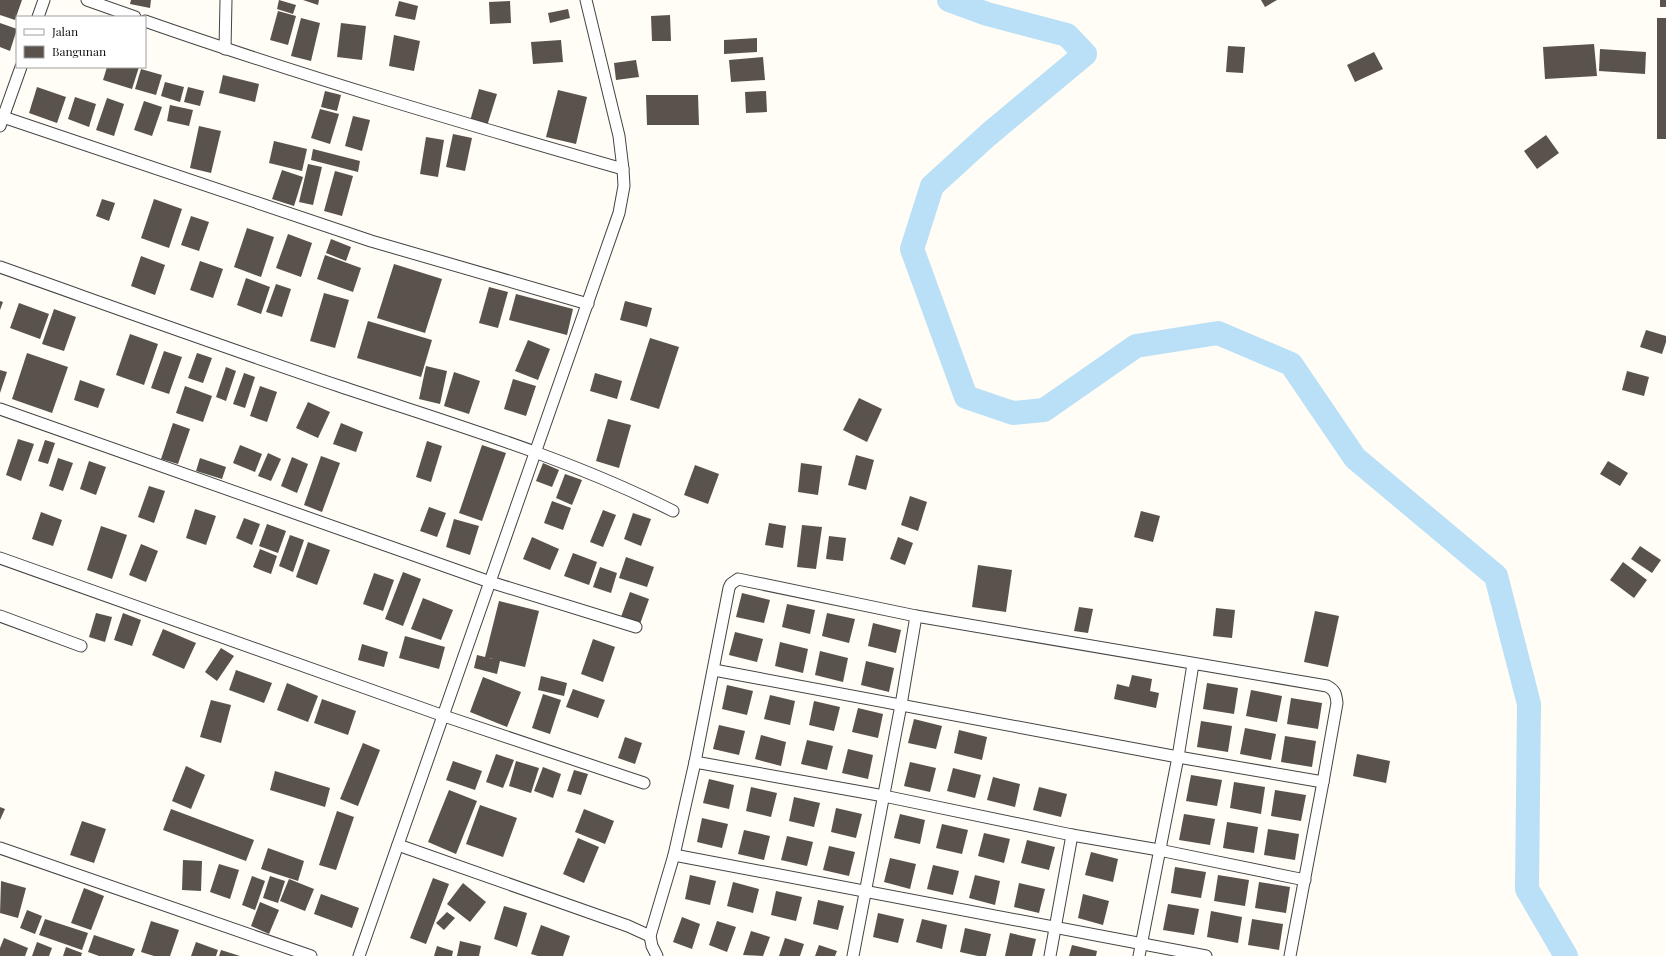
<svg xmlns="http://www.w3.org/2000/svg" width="1666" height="956" font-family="'Playfair Display',serif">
<rect width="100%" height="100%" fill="#fffdf5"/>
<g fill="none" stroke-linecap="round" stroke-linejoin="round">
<path stroke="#b9e0f7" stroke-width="24" d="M949,0l38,14 80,21 18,19 -97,81 -56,51 -20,63 54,148 47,16 31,-3 92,-64 82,-13 73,31 64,94 141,118 33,128 -2,185 39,67"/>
</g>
<g fill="#5a524d">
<path d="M0,0h22l-7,20 -15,-5z"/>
<path d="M131,0h20l-1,8 -20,-4z"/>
<path d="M279,0l17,5 -3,9 -16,-5z"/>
<path d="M303,0h16l-1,5z"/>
<path d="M1261,0h16l-12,7z"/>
<rect x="1660" y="0" width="6" height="7"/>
<path d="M399,1l19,5 -3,14 -20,-4z"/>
<path d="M510,1l1,22 -21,1 -1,-22z"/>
<path d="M568,9l2,9 -20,5 -2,-10z"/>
<path d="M278,11l18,5 -8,29 -18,-5z"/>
<path d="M670,15l1,26h-19l-1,-25z"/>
<path d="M301,18l19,5 -9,38 -20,-5z"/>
<rect x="1657" y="18" width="9" height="121"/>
<path d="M0,23l17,6 -7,22 -10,-4z"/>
<path d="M341,23l25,3 -4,34 -25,-3z"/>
<path d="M394,35l26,6 -6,30 -25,-5z"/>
<path d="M757,38v14l-33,2v-14z"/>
<path d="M561,40l2,22 -30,2 -2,-22z"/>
<path d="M1594,44l3,32 -52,3 -2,-32z"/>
<path d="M1228,46l17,1 -2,26 -17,-1z"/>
<path d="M1600,49l46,3 -1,22 -46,-3z"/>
<path d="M1374,52l9,17 -28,13 -8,-17z"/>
<path d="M763,57l2,23 -34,2 -2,-22z"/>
<path d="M636,60l3,17 -23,3 -2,-17z"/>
<path d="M107,67h32l-7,22 -29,-9z"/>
<path d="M141,69l21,6 -6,20 -21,-6z"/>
<path d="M223,75l36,9 -4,18 -36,-9z"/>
<path d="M165,82l19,5 -4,15 -19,-6z"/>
<path d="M37,87l29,10 -9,26 -28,-10z"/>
<path d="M188,87l16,4 -4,15 -16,-4z"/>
<path d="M479,89l18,5 -10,32 -17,-5z"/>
<path d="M558,90l29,7 -11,47 -30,-7z"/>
<path d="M325,91l16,4 -4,16 -16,-4z"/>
<path d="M766,91l1,21 -21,1 -1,-21z"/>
<path d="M646,95h52l1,30h-52z"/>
<path d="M75,97l21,7 -7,23 -21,-8z"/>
<path d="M107,98l17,6 -10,32 -18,-6z"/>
<path d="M144,101l18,6 -10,29 -18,-6z"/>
<path d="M170,105l23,5 -4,16 -22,-5z"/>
<path d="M320,109l19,5 -9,30 -19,-6z"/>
<path d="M353,116l17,4 -8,31 -17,-5z"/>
<path d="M199,126l22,5 -10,42 -21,-5z"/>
<path d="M453,134l19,4 -7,33 -19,-4z"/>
<path d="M1546,135l13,18 -22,16 -13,-18z"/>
<path d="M426,137l18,3 -6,37 -18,-3z"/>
<path d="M274,141l33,8 -5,22 -33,-8z"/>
<path d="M313,149l47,12 -2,11 -47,-12z"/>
<path d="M308,164l14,3 -9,38 -14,-3z"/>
<path d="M282,170l21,7 -9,29 -22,-7z"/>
<path d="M335,171l18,5 -11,40 -18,-5z"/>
<path d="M102,199l13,4 -6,18 -13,-5z"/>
<path d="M154,199l28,10 -13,39 -28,-10z"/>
<path d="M191,216l18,6 -10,29 -18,-6z"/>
<path d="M247,228l27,9 -13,40 -27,-10z"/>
<path d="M288,234l24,9 -11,34 -25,-9z"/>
<path d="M331,239l20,8 -5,14 -20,-8z"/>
<path d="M325,255l36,13 -8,24 -36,-13z"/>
<path d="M141,256l24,9 -10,30 -24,-9z"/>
<path d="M200,261l23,8 -10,29 -23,-8z"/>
<path d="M394,264l48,15 -17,54 -48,-15z"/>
<path d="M246,278l24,9 -9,27 -24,-9z"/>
<path d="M276,284l15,5 -9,28 -16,-5z"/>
<path d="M489,287l19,5 -10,36 -19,-5z"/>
<path d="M324,293l25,7 -14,48 -25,-7z"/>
<path d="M516,294l57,15 -6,26 -58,-15z"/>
<path d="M0,301l3,1 -3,8z"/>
<path d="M625,301l27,7 -5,19 -27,-7z"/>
<path d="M19,303l30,11 -9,25 -30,-11z"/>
<path d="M54,309l22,8 -12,34 -22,-7z"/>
<path d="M368,321l64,19 -11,37 -64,-19z"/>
<path d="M1646,330l20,6v6l-4,12 -22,-7z"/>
<path d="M130,334l28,10 -14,41 -28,-10z"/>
<path d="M650,338l29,9 -20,62 -29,-9z"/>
<path d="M528,340l22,9 -12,31 -23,-9z"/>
<path d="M164,351l18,6 -13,37 -18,-6z"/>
<path d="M27,353l41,14 -16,46 -40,-14z"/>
<path d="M197,353l15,5 -9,25 -15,-5z"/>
<path d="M426,366l21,5 -7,33 -21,-5z"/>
<path d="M226,367l10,4 -10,30 -10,-4z"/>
<path d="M0,370l7,2 -7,21z"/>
<path d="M1627,371l22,6 -5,19 -22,-6z"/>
<path d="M454,372l26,9 -11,33 -25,-8z"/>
<path d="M244,373l11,4 -10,31 -12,-4z"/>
<path d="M595,373l27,8 -5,18 -27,-8z"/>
<path d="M513,379l23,7 -10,30 -22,-7z"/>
<path d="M80,380l25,9 -7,19 -24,-8z"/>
<path d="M185,386l27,10 -9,26 -27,-9z"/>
<path d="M260,386l17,6 -10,30 -17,-6z"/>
<path d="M859,398l23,11 -15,33 -24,-12z"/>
<path d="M308,402l22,10 -12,26 -22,-10z"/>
<path d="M608,419l23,6 -12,43 -23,-7z"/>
<path d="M173,423l17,6 -12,35 -17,-5z"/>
<path d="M341,423l22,9 -7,20 -23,-8z"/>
<path d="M18,439l16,5 -13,37 -15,-6z"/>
<path d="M45,440l10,3 -7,21 -10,-3z"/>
<path d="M427,441l15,5 -11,36 -15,-5z"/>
<path d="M240,445l22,9 -7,18 -22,-9z"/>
<path d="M482,445l24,8 -24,68 -23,-8z"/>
<path d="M268,453l13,6 -10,22 -13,-5z"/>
<path d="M856,455l18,5 -8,30 -18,-5z"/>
<path d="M321,456l19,7 -18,49 -18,-7z"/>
<path d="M292,457l16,7 -11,29 -16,-7z"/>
<path d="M58,458l15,5 -10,28 -14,-5z"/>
<path d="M200,458l26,9 -4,12 -26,-8z"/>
<path d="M89,461l17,6 -10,28 -16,-6z"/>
<path d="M1608,461l20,12 -8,13 -20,-12z"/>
<path d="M543,463l16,7 -7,17 -16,-6z"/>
<path d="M801,463l21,3 -4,29 -20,-3z"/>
<path d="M695,465l24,9 -11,30 -24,-9z"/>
<path d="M565,474l17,6 -10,25 -16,-7z"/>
<path d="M149,486l16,5 -11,32 -16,-6z"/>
<path d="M910,496l17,6 -9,29 -17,-6z"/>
<path d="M552,501l19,7 -8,22 -19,-7z"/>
<path d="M429,507l17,6 -9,24 -17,-6z"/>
<path d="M195,509l21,7 -10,29 -20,-7z"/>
<path d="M603,510l13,5 -13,32 -13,-5z"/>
<path d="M1141,511l19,5 -7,26 -19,-5z"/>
<path d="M41,512l21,8 -9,26 -21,-7z"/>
<path d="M633,513l18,6 -10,27 -17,-7z"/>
<path d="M244,518l16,6 -8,21 -16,-7z"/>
<path d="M454,519l25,7 -9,29 -24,-8z"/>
<path d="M769,523l17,3 -3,22 -18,-3z"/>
<path d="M267,524l19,7 -8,22 -19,-7z"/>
<path d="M802,525l20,2 -6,42 -19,-2z"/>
<path d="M101,526l26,9 -15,44 -25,-9z"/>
<path d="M290,535l14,5 -11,32 -14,-6z"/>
<path d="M829,536l17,2 -3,23 -17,-2z"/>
<path d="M532,537l27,12 -9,21 -27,-11z"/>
<path d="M898,537l15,6 -8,22 -15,-6z"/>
<path d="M308,542l22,8 -13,35 -21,-8z"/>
<path d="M141,544l17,7 -12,31 -17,-7z"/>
<path d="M1640,546l21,14 -9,13 -21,-14z"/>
<path d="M260,549l17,7 -6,18 -18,-7z"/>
<path d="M573,553l24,9 -8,23 -25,-9z"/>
<path d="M626,557l28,10 -7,20 -28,-9z"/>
<path d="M1623,562l24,18 -13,18 -24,-18z"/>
<path d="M978,565l34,5 -6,42 -34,-5z"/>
<path d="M600,567l17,6 -6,20 -18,-6z"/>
<path d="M403,572l18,7 -18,47 -18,-7z"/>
<path d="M374,573l20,7 -11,31 -20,-7z"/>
<path d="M630,592l19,7 -9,25 -19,-7z"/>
<path d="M742,593l28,7 -6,23 -28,-6z"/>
<path d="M423,598l30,12 -12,30 -30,-11z"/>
<path d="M499,601l40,10 -14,56 -25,-6 -3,13 -23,-6 3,-13 16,4 -8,-2z"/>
<path d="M787,604l28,6 -5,24 -28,-7z"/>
<path d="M1079,607l14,2 -5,24 -14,-2z"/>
<path d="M1216,608l19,2 -3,28 -19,-2z"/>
<path d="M1315,611l24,5 -11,51 -24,-5z"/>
<path d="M96,613l16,4 -7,25 -16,-5z"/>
<path d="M123,613l18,7 -9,26 -18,-6z"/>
<path d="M827,613l28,6 -6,24 -27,-7z"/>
<path d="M873,623l28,7 -5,23 -28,-7z"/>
<path d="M163,629l33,14 -12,26 -32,-14z"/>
<path d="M735,632l28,7 -6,23 -28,-7z"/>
<path d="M405,636l40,11 -6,22 -40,-11z"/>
<path d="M593,639l22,8 -12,35 -22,-8z"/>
<path d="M780,642l28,7 -5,24 -28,-7z"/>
<path d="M362,644l26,8 -4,15 -26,-7z"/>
<path d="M221,648l13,8 -17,25 -12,-9z"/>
<path d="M820,651l28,7 -5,24 -28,-7z"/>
<path d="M866,661l28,7 -5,24 -28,-7z"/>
<path d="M236,670l36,13 -8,20 -35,-13z"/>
<path d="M1132,675l20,4 -2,12 9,2 -3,15 -42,-9 3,-15 12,3z"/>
<path d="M541,676l26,7 -3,13 -26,-6z"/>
<path d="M483,677l38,15 -14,35 -37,-15z"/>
<path d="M287,683l31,13 -10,26 -31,-12z"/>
<path d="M1207,683l31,5 -4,26 -31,-5z"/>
<path d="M727,685l26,6 -6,24 -25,-6z"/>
<path d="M573,689l32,11 -7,18 -32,-11z"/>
<path d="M1251,690l31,6 -5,26 -31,-6z"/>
<path d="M543,694l18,6 -11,34 -18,-6z"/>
<path d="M770,695l25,6 -5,24 -26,-6z"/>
<path d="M1291,698l31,5 -4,26 -31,-5z"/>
<path d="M322,699l34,12 -8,24 -34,-12z"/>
<path d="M211,700l20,5 -10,38 -21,-6z"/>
<path d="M814,701l26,6 -6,24 -25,-6z"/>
<path d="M858,708l25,6 -5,24 -26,-6z"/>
<path d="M914,719l28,7 -6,23 -28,-6z"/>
<path d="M1201,721l31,5 -4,26 -31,-5z"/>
<path d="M719,725l26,6 -6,24 -26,-6z"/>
<path d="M1245,728l31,6 -5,26 -31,-6z"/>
<path d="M959,730l28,7 -5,23 -28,-7z"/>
<path d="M761,735l25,7 -5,24 -26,-7z"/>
<path d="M1285,736l31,5 -4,26 -31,-5z"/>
<path d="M625,737l17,6 -7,21 -17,-6z"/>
<path d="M807,740l26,6 -6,24 -26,-6z"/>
<path d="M363,743l17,7 -22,56 -18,-7z"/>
<path d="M848,749l25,6 -5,24 -26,-6z"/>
<path d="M496,754l18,6 -11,28 -17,-6z"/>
<path d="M1357,754l33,7 -4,22 -33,-7z"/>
<path d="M453,761l29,10 -7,19 -29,-10z"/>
<path d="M516,761l23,7 -8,25 -22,-7z"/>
<path d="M910,762l26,6 -6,24 -26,-6z"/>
<path d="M186,766l19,9 -14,34 -19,-8z"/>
<path d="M543,767l18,7 -8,24 -19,-7z"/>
<path d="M953,768l28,7 -6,23 -28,-7z"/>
<path d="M574,770l14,4 -7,21 -14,-4z"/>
<path d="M275,771l55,17 -5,19 -55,-17z"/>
<path d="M1191,775l31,5 -5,26 -31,-5z"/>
<path d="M993,777l27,7 -5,23 -28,-7z"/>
<path d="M709,779l25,6 -5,24 -26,-6z"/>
<path d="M1234,782l31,5 -4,27 -31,-6z"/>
<path d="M751,787l26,6 -6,24 -25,-6z"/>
<path d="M1039,787l28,7 -6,23 -28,-7z"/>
<path d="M449,790l28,11 -21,53 -28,-12z"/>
<path d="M1275,790l31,5 -5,26 -30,-5z"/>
<path d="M794,797l26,6 -6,24 -25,-6z"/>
<path d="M480,805l37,13 -14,39 -37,-13z"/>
<path d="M0,807l5,2 -5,11z"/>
<path d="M836,808l26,6 -6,24 -25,-6z"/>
<path d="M171,809l83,31 -8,21 -83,-31z"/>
<path d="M584,809l30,12 -9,23 -30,-12z"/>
<path d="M337,811l17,6 -18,53 -17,-5z"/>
<path d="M900,814l25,6 -5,24 -26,-6z"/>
<path d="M1184,814l31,5 -5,26 -31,-5z"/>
<path d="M702,818l26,6 -6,24 -25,-6z"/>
<path d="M82,821l24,8 -12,34 -24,-8z"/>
<path d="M1227,822l31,5 -4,26 -31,-5z"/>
<path d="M942,824l26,6 -6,24 -26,-6z"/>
<path d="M1268,829l31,5 -4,26 -31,-5z"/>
<path d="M744,830l26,6 -6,24 -26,-6z"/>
<path d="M984,833l26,6 -6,24 -26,-7z"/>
<path d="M787,836l26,6 -6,24 -26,-6z"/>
<path d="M578,838l21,9 -15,36 -21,-9z"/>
<path d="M1027,840l28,7 -6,23 -28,-7z"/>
<path d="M829,846l26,6 -6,24 -26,-6z"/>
<path d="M268,848l36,13 -6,20 -37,-12z"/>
<path d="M1091,852l27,7 -5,23 -28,-7z"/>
<path d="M890,858l26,6 -6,25 -26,-7z"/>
<path d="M183,860l19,1 -1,30 -19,-1z"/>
<path d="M219,864l20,6 -9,29 -20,-7z"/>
<path d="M933,865l26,6 -6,24 -26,-6z"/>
<path d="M1175,867l31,5 -5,26 -30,-5z"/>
<path d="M690,875l26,6 -6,24 -25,-6z"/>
<path d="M975,875l25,6 -5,24 -26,-7z"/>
<path d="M1218,875l31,5 -4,26 -31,-5z"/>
<path d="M252,876l13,5 -10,29 -13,-5z"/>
<path d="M270,876l15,5 -7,22 -15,-5z"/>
<path d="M433,878l16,6 -23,60 -16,-6z"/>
<path d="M289,879l25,10 -9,22 -25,-10z"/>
<path d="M1,881l25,7 -8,30 -18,-5z"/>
<path d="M733,882l26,7 -6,24 -26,-7z"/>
<path d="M1259,882l31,5 -4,26 -31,-5z"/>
<path d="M463,883l23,19 -16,20 -23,-18z"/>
<path d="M1019,883l26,6 -6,24 -25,-6z"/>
<path d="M84,888l20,8 -13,34 -20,-7z"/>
<path d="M776,891l26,6 -6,24 -25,-6z"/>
<path d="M321,894l38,14 -7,20 -38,-14z"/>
<path d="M1083,894l26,7 -6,24 -25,-7z"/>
<path d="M818,900l26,6 -6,24 -25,-6z"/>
<path d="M260,902l19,8 -10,24 -18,-8z"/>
<path d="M1168,904l31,5 -5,26 -31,-5z"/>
<path d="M504,906l23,7 -10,34 -23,-8z"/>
<path d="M27,910l15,6 -7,18 -15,-6z"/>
<path d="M1211,911l31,6 -4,26 -31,-6z"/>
<path d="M447,912l8,6 -11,12 -8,-7z"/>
<path d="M878,913l26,6 -6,24 -25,-6z"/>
<path d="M682,917l18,7 -8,25 -19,-7z"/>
<path d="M45,919l43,14 -6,17 -43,-15z"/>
<path d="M922,919l25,6 -5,24 -26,-7z"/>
<path d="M1252,919l31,5 -4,26 -31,-5z"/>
<path d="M151,921l28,9 -9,26h-16l-13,-4z"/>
<path d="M717,921l19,6 -9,25 -18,-7z"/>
<path d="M541,925l29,11 -7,20h-25l-7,-2z"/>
<path d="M965,928l26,6 -5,22h-8l-18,-4z"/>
<path d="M751,931l19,6 -7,19 -20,-1z"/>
<path d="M1010,933l26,6 -4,17h-27z"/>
<path d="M94,935l41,14 -3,7h-33l-11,-4z"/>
<path d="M4,938l24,10 -3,8h-25v-8z"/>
<path d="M785,938l19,6 -4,12h-21z"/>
<path d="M460,941l21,5 -2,10h-22z"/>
<path d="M37,942l15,6 -3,8h-17z"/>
<path d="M196,942l22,8 -2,6h-25z"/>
<path d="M819,945l18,6 -2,5h-20z"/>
<path d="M1072,945l25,6 -1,5h-27z"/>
<path d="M437,946l16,5 -1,5h-18z"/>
<path d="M66,947l16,6 -1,3h-18z"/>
<path d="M221,950l19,6h-21z"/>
</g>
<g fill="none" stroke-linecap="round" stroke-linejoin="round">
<g stroke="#444" stroke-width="13">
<g id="street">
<path d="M87,0l48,17"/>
<path d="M38,17l6,-17"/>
<path d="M145,21c157,55 318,102 478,148"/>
<path d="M225,49l1,-49"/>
<path d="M3,117l368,124 217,63"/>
<path d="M0,126l21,-59"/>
<path d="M0,267c113,40 226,81 339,119 113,38 227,71 334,125"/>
<path d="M0,409l490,173 146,45"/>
<path d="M0,558l444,158 200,67"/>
<path d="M0,616l81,30"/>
<path d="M714,670l464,87 145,25"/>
<path d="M695,762l189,34 188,39 87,15 146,30"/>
<path d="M398,845l230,81 22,10"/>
<path d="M0,848l311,108"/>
<path d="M674,855l532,101"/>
<path d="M359,956l260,-743 5,-27 -1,-17 -4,-33 -33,-136"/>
<path d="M657,956l-5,-10 -2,-10 24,-81 21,-93 34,-174 2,-4 7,-5 178,37 411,70c8,4 9,8 10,17l-14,79 -33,174"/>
<path d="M853,956l48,-251 15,-89"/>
<path d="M1050,956l22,-121"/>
<path d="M1139,956l39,-199 15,-93"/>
</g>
</g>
<use href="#street" stroke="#fff" stroke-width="11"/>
</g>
<rect x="16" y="16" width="130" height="52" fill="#ffffff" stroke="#a0a0a0"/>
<rect x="24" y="29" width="20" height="6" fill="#ffffff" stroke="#a0a0a0"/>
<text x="52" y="36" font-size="12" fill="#111111">Jalan</text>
<rect x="24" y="46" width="20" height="12" fill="#5a524d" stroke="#a0a0a0"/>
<text x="52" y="56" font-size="12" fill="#111111">Bangunan</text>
</svg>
